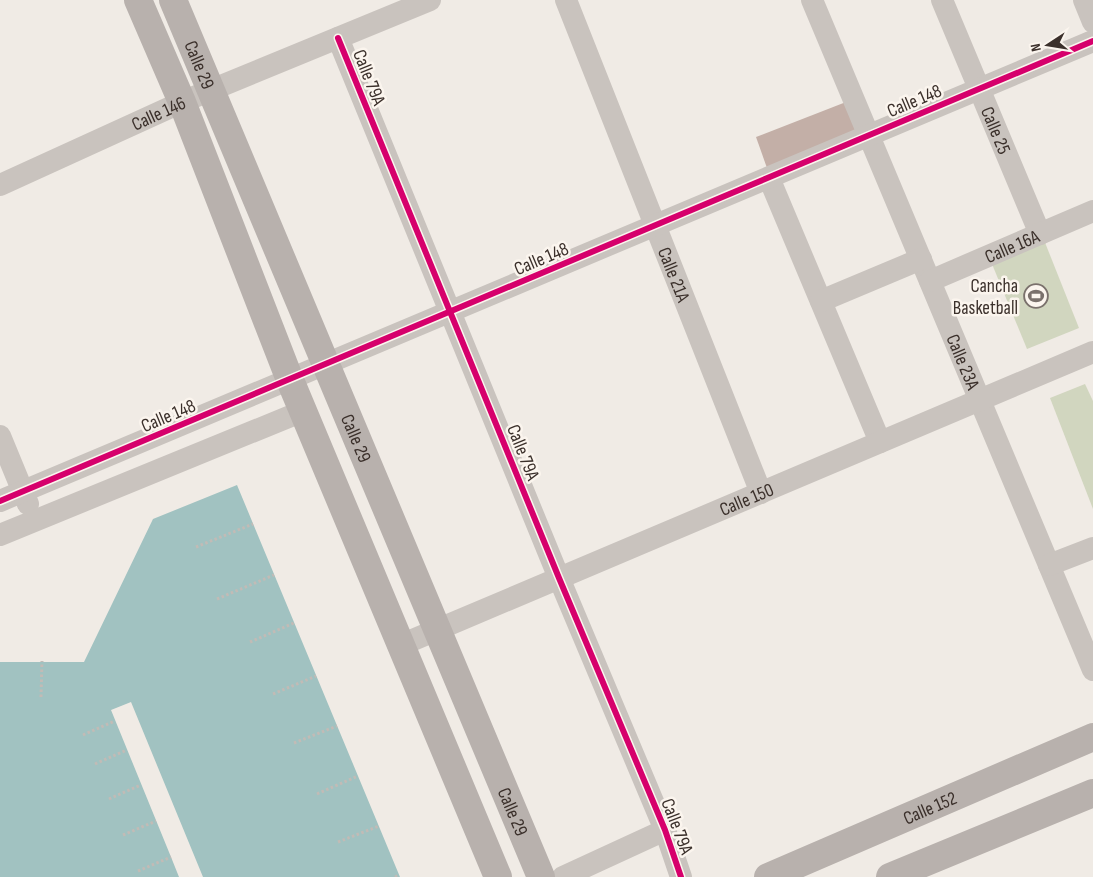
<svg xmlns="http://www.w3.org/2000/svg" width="1093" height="877" font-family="'Sofia Sans Condensed',sans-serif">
<rect width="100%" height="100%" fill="#f0ebe5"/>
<g fill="#d1d6bf">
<path d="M1044,240l35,88 -52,21 -35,-85z"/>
<path d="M1085,384l8,17v108l-43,-111z"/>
</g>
<path fill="#a1c2c1" d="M237,485l163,392h-400v-215h84l69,-143z"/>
<path fill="#f0ebe5" d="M131,702l72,175h-24l-8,-20 -60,-147z"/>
<path fill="#c3afa7" d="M846,102l12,32 -91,34 -11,-31z"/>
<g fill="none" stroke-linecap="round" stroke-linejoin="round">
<g stroke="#c2bbb6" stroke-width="3" stroke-dasharray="2.5 2.5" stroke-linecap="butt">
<path d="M196,547l57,-23"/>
<path d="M217,599l57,-24"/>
<path d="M250,642l44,-19"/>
<path d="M273,694l43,-18"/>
<path d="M41,697l1,-36"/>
<path d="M83,735l32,-14"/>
<path d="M294,743l43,-17"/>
<path d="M95,764l32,-14"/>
<path d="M317,794l41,-18"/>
<path d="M109,799l32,-14"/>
<path d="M123,835l33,-14"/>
<path d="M338,842l41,-16"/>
<path d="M138,871l33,-14"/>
<path d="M395,877l4,-2"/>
</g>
<g stroke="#c9c3be" stroke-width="22">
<path id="s1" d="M566,0l195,493"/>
<path id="s2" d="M812,0l281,670"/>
<path id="s3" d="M942,0l98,234"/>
<path d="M1084,0l9,22"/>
<path d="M338,38l221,540 106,252 16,47"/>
<path d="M769,178l111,264"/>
<path id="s4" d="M0,185l182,-83 248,-102"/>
<path id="s5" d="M930,281l163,-70"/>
<path d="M821,301l100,-42"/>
<path d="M0,436l28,68"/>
<path d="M0,501l1093,-460"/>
<path d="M0,535l303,-124"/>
<path d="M1049,565l44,-17"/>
<path id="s6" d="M401,645l692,-293"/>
<path d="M563,877l102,-47"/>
</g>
<g stroke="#b8b1ad" stroke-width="28">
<path d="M138,0l44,102 108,278 208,497"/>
<path id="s7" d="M173,0l368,877"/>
<path id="s8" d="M768,877l325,-140"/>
<path d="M890,877l203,-84"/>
</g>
<g stroke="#fbf5ee" stroke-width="9">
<g id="cycleway">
<path d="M338,38l221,540 106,252 16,47"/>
<path d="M0,501l1093,-460"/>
</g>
</g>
<use href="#cycleway" stroke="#d6006c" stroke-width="6"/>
</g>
<defs>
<g id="stadium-ring" transform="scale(1.25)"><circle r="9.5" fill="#fbf5ee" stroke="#7a716c" stroke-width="1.5"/><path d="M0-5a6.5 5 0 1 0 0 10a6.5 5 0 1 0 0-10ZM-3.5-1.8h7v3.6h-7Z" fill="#7a716c"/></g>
</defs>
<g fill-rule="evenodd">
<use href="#stadium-ring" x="1036" y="296"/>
</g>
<g text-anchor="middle" stroke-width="5" stroke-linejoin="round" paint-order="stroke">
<g font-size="19" fill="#3b302b" stroke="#fbf5ee">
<text dy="7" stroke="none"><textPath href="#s7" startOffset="70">Calle 29</textPath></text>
<text transform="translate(370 77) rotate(68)" y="7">Calle 79A</text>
<text transform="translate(914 100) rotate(-23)" y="7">Calle 148</text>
<text dy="7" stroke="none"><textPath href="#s4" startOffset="174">Calle 146</textPath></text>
<text dy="7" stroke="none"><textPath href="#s3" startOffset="141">Calle 25</textPath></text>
<text dy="7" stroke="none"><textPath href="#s5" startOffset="89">Calle 16A</textPath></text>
<text transform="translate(541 258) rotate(-23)" y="7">Calle 148</text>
<text dy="7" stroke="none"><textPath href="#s1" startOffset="295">Calle 21A</textPath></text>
<text dy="7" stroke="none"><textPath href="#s2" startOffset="392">Calle 23A</textPath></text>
<text transform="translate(168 415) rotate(-23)" y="7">Calle 148</text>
<text dy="7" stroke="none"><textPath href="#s7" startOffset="475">Calle 29</textPath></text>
<text transform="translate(524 452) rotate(68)" y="7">Calle 79A</text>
<text dy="7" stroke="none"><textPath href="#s6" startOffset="375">Calle 150</textPath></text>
<text dy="7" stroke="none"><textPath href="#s8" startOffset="176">Calle 152</textPath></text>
<text dy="7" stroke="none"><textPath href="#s7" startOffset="880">Calle 29</textPath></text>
<text transform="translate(678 826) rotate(69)" y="7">Calle 79A</text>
</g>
<g font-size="19" fill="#3b302b" stroke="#fbf5ee" text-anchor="end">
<text x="1018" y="292">Cancha<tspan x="1018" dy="22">Basketball</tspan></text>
</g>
</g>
<g transform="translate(1048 45) rotate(258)" stroke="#fbf5ee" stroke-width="4" paint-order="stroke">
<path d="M0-4L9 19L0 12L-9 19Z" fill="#3b302b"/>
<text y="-8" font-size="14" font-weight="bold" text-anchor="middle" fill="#3b302b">N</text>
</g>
</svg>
